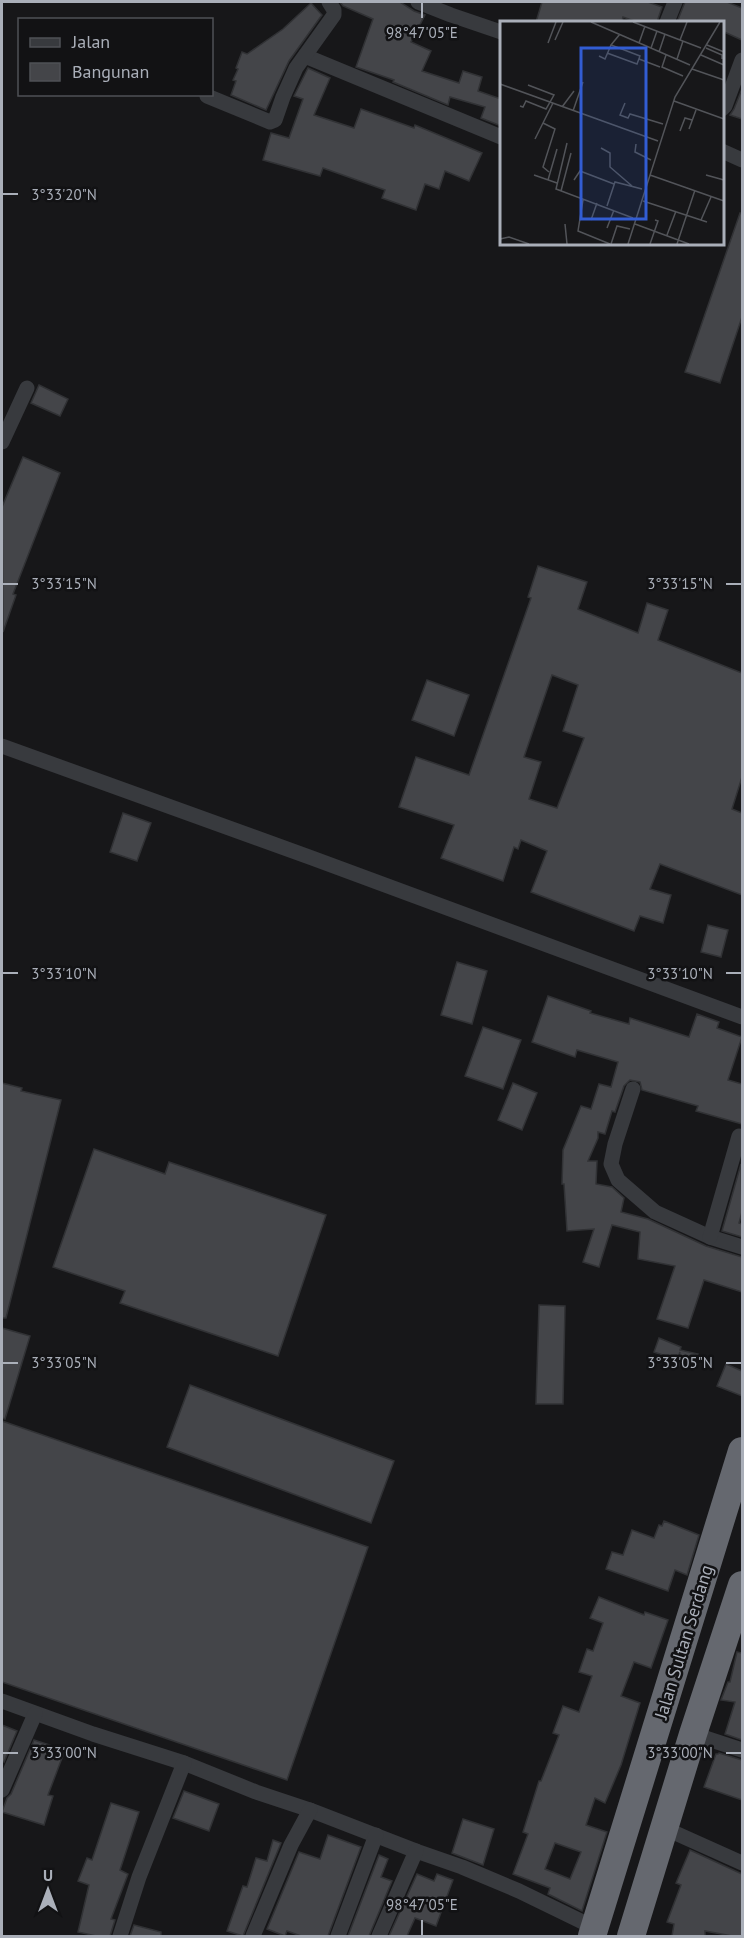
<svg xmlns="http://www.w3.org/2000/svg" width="744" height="1938" font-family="'PT Sans',sans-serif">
<rect width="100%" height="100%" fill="#171719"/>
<g fill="#444549" stroke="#313235" stroke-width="1.5" fill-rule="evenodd">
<path d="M340,2h60l14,9 11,4 -14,27 20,9 -9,20 37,12 4,-12 19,6 -4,14 23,8v27l-20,-8 4,-11 -35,-10 -2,8 -55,-23 1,-2 -38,-13 17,-48 -30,-13z"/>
<path d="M542,2h106l14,5 -5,15h-20l-14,-5 -1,5h-86z"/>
<path d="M685,2h42l15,6v32l-20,-9v-9h-45z"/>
<path d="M311,3l11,12 -33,46 -23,49 -35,-15 5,-14 -3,-1 5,-11 -2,-1 6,-16 5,2 36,-25z"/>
<path d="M308,68l22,10 -16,37 40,13 7,-19 53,19 1,-3 67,28 -13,28 -24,-10 -6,18 -14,-5 -9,26 -34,-12 3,-8 -62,-22 -3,8 -57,-16 8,-27 18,5 14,-39 -9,-3z"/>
<path d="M742,89v30l-12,-4 4,-6z"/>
<path d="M740,213l2,1v103l-22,66 -35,-11z"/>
<path d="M39,385l29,14 -8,17 -29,-13z"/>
<path d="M23,457l37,16 -47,121 3,1 -13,37 -1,-125z"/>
<path d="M538,566l49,16 -9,27 60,24 9,-30 21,7 -10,30 84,33v104l-10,32 10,4v82l-82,-31 -10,25 21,6 -8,28 -23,-7 -6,15 -103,-39 16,-41 -26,-11 -3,9 -4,-2 -11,34 -62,-23 13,-33 -55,-18 17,-50 53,18 62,-177 -3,-1zM552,675l26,10 -15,46 21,7 -27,70 -28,-9 12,-37 -17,-5z"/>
<path d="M427,680l42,15 -15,41 -42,-16z"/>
<path d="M123,813l28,10 -14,38 -27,-9z"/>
<path d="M708,925l20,5 -7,27 -20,-5z"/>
<path d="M457,962l30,9 -15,53 -31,-9z"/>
<path d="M548,996l43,15 -1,2 39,11 1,-6 59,19 8,-23 22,8 -2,6 25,9 -14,43 14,4v40l-46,-13 2,-5 -56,-16 -2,-8 -10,-2 -6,6 -9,26 -3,-1 -7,23 -7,-2v6l-10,23h9l-1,23 16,3 12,11 -3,14 27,7 58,27 36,11v35l-38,-12 -16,48 -31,-9 18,-53 -37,-7 2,-27 -28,-7 -13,42 -16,-5 11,-33 -27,2 -3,-47h-2l1,-34 18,-44 10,3 8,-25 12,3 7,-25 -41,-12 -2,7 -43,-15z"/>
<path d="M483,1027l38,13 -18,49 -38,-13z"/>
<path d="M2,1083l20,5 -1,3 40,9 -55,218h-4z"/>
<path d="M513,1083l24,10 -15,37 -24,-10z"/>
<path d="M94,1149l71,25 4,-12 157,53 -48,141 -158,-53 5,-12 -72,-24z"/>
<path d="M741,1164l1,48 -3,11 3,1v13l-20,-6z"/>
<path d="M539,1305l26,1 -2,98h-27z"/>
<path d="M2,1328l28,8 -25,83 -3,-1z"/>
<path d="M659,1338l22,9 -1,3 18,4 -3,15 -18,-4 3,-13 -3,8 -23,-8z"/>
<path d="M726,1364l16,7v25l-25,-10z"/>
<path d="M190,1385l204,76 -23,62 -204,-76z"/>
<path d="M2,1421l366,126 -81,233 -285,-98z"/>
<path d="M664,1521l35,14 -12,40 -12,-5 -7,21 -62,-22 6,-17 11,3 9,-25 22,8 5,-13 3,1z"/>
<path d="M599,1597l45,18 1,-3 23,8 -17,48 -17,-6 -13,34 19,7 -19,62 -16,38 -10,-5 -9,27 21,7 -25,79 -34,-17 2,-6 -37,-14 15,-40 -5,-2 16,-51h2l18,-46 -6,-2 10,-27 16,6 13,-36 -13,-4 8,-23 6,2 10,-28 -13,-5zM555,1843l26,9 -11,27 -25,-10z"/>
<path d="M737,1652l5,1v87l-17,-6 10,-32 -14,-2 7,-18h2z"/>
<path d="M2,1725l15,6 -13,31 -2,-1z"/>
<path d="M34,1740l31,10 -17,45 5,1 -9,29 -42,-13 5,-14 4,-4z"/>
<path d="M719,1753l23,7v40l-38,-13 12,-33h2z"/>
<path d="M184,1791l35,13 -10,27 -36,-13z"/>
<path d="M111,1803l28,9 -19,58 8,4 -17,45 4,1 -5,16h-14l-18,-4 11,-47 -11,-4 9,-23 5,2z"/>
<path d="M463,1819l31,10 -11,36 -31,-12z"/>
<path d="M328,1835l33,12 -33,89h-27l-14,-5 -2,5 -18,-7 32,-77 21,7z"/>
<path d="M273,1840l8,3 -38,93 -16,-5 16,-45 4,1 9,-29 11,3z"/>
<path d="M690,1850l52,24v62h-10l-27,-5v5h-33l2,-12 -7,-2 14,-37 -5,-2z"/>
<path d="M379,1855l9,4 -7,18 11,4 -23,55h-21z"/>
<path d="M417,1874l17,7 3,-7 16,6 -17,46 -21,-8 -8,18h-18z"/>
<path d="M134,1925l27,7v4h-31z"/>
</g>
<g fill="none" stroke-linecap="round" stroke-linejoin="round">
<g stroke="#383a3e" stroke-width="15">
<path d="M418,2l33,13 50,17"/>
<path d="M667,22l8,-20"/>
<path d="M305,56l196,81"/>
<path d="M207,96l63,26 5,-2 8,-23 13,-29 38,-53v-5l-5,-8"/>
<path d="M722,109l3,-3 17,-46"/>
<path d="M722,151l20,9"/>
<path d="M2,442l25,-54"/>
<path d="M2,746l310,112 430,159"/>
<path d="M633,1089l-18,55 -4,20 7,16 37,32 55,25 32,10"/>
<path d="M710,1237l29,-101"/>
<path d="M2,1701l91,33 91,29 72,29 54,18 106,41 46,16 57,24 76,37"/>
<path d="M693,1734l49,16"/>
<path d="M2,1790l33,-76"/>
<path d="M664,1828l78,35"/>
<path d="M120,1936l19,-59 45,-114"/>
<path d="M253,1936l38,-91 19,-35"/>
<path d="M338,1936l38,-101"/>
<path d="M379,1936l37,-85"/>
</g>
<g stroke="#65686f" stroke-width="28">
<path d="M592,1936l150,-485"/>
<path d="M631,1936l62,-202 49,-149"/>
</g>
</g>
<path fill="none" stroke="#aaafb9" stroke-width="2" d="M422,3v15M3,194h15M3,584h15M726,584h15M3,973h15M726,973h15M3,1363h15M726,1363h15M3,1753h15M726,1753h15M422,1920v15"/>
<g text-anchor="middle" stroke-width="5" stroke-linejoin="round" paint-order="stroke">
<g font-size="18" fill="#aaafb9" stroke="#121214">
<text transform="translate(684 1642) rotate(-73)" y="6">Jalan Sultan Serdang</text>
</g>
</g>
<g transform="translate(500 21)">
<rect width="224" height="224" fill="#171719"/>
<path fill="none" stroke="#525459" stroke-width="1.5" d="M91,1l99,43M133,1l68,26M55,19l8,-18M180,19l7,-18M48,22l8,-21M139,22l6,-17M207,24l17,7M151,27l6,-17M206,27l16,7v4M159,31l6,-18M107,32l30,11 3,-8 -29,-11 9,-11M166,34l-4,12 21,9M201,34l23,10M99,35l6,3 6,-14M139,38l21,8M177,38l6,-18M192,48l32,11M0,63l158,57M174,80l50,18M125,82l-5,12 8,3 2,-4 33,10M20,85l3,1 3,-6 20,8 8,-14 -26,-10M62,86l12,-16M73,90l10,-29M43,102l12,6 -12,38 6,5M189,108l7,-19M180,110l5,-13 7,2M35,118l18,-36M67,122l-11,46 77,29M136,123l-1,8 16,8M101,127l9,5v14l22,19M34,154l23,8M150,154l74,26M206,154l18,5M48,159l9,-31M74,159l6,-9 34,13M61,170l10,-38M83,179l-5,31 32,13M143,180l64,21M107,185l8,-24 27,7M91,199l6,-17M201,199l10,-23M65,203l2,20M135,203l54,20M107,207l7,-18M167,214l9,-24M0,218l9,-2 20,7M111,223l6,-18 13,3M128,223l47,-147 45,-75M150,223l8,-23 -3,-1M177,223l18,-54"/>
<path fill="#325dd3" fill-opacity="0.15" stroke="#325dd3" stroke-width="3" d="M81,27h65v171h-65z"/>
<rect width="224" height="224" fill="none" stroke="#aaafb9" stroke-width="3"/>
</g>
<g font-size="15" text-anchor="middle" fill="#aaafb9" stroke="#121214" stroke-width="5" stroke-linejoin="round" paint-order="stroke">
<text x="422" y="38">98°47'05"E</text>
<text x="64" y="200">3°33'20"N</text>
<text x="64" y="589">3°33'15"N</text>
<text x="680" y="589">3°33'15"N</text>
<text x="64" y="979">3°33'10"N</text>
<text x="680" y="979">3°33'10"N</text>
<text x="64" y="1368">3°33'05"N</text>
<text x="680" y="1368">3°33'05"N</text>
<text x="64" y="1758">3°33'00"N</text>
<text x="680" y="1758">3°33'00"N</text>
<text x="422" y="1910">98°47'05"E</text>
</g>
<rect width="744" height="1938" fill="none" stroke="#aaafb9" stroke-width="6"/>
<rect x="18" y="18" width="195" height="78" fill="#121214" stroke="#4f5156" stroke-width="1.5"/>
<rect x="30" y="38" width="30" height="9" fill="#383a3e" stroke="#4f5156" stroke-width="1.5"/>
<text x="72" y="48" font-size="18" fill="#aaafb9">Jalan</text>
<rect x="30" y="63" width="30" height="18" fill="#444549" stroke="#4f5156" stroke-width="1.5"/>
<text x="72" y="78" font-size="18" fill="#aaafb9">Bangunan</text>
<g transform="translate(48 1890)" stroke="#121214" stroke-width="4.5" paint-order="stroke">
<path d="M0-4.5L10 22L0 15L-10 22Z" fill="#aaafb9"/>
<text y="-9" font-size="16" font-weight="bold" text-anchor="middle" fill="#aaafb9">U</text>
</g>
</svg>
